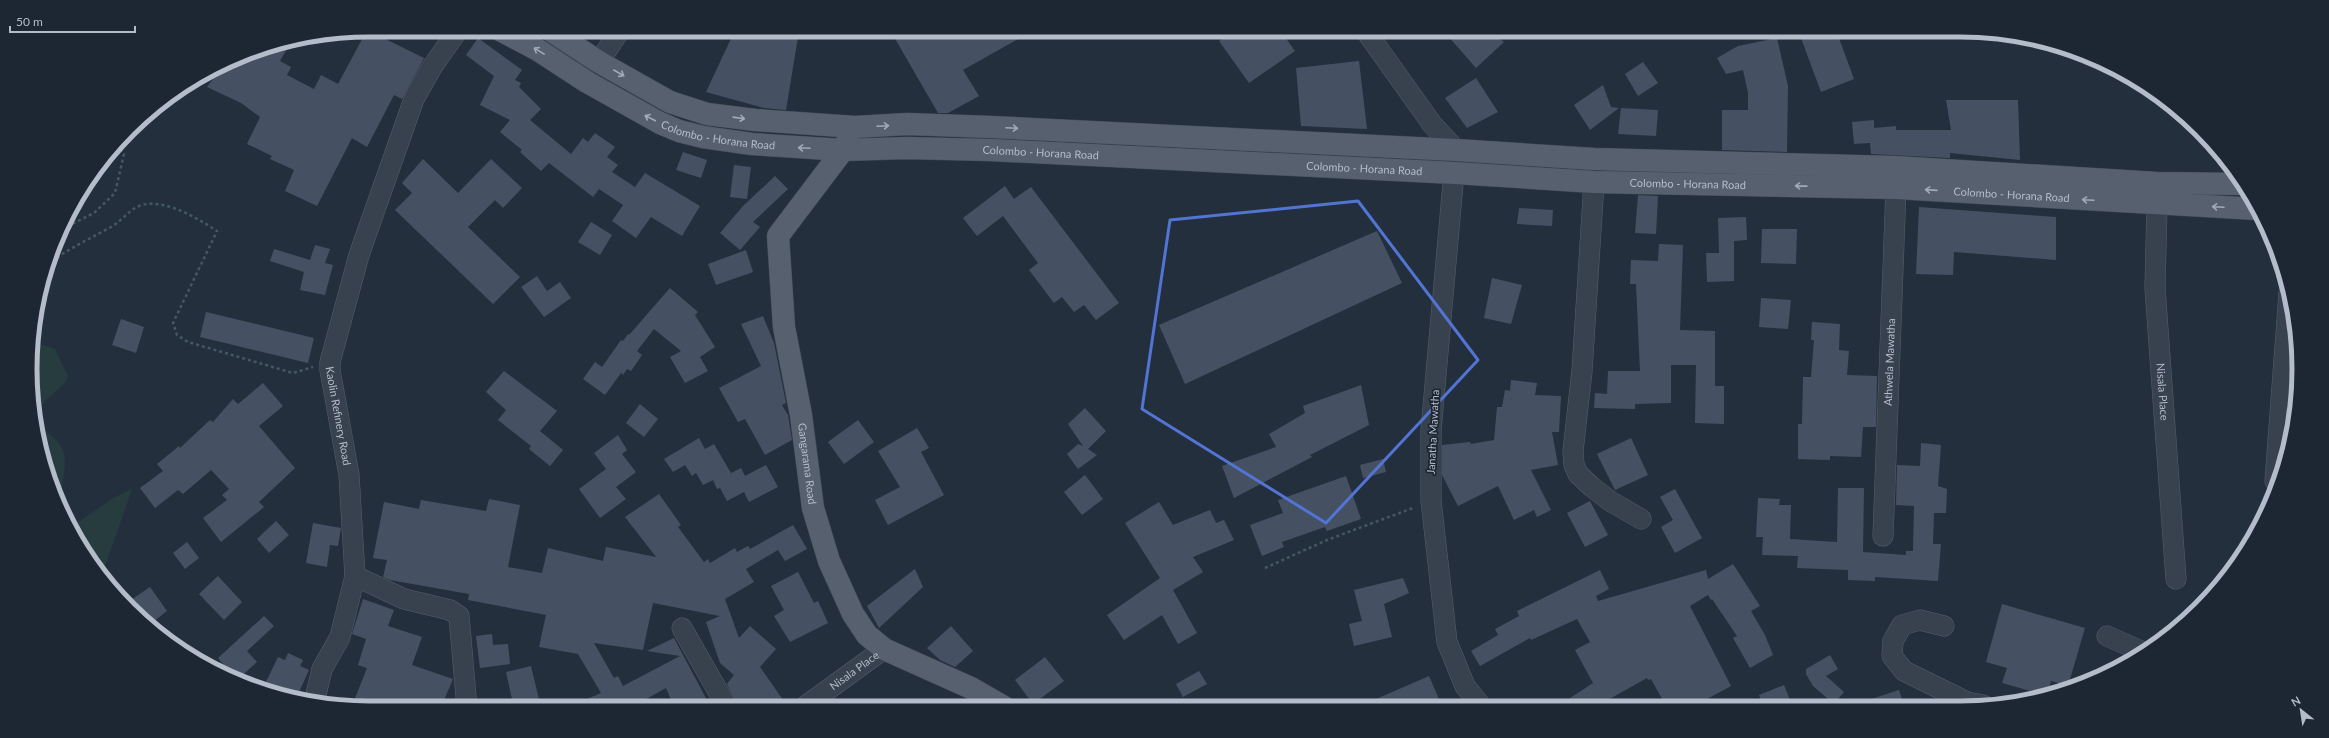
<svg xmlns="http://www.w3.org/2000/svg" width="2329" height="738" font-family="Lato,sans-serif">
<rect width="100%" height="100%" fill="#242f3e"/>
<g fill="#263c3f">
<path d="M32,342l23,7 13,27c-6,16 -26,21 -33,40l-4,-25z"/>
<path d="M36,423c38,29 29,32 25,76l-20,-42z"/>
<path d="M132,489l-30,86 -15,-17 -20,-45 4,5 9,3 33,-23z"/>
</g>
<path fill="#394c67" d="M105,158c0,15 -16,31 -27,40z"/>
<g fill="#455162">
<path d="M367,30l57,28 -22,41 -8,-4 -27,52 -15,-9 -35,68 -32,-15 9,-21 -24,-11 2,-3 -25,-12 13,-27 -19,-14 -34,-16 15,-20 17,-11 53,-16 -12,21 11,6 -4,8 27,14 7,-14 17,9z"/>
<path d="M735,30h46l17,7 -12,73 -22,-2 -58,-16z"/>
<path d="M890,30h144l-71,40 16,26 -31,17h-10z"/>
<path d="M1235,30h45l15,21 -46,32 -30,-42z"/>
<path d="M1456,30h32l16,12 -28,26 -28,-32z"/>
<path d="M1798,30h38l18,49 -33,13z"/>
<path d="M478,38l44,32 -7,10 6,3 -2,4 22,22 -11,11 41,34 12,-16 5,4 7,-9 20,14 -8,10 11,8 -6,7 23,15 10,-14 55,33 -18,30 -31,-19 -15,21 -24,-17 11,-16 -24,-16 -6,8 -44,-34 -8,8 -21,-19 2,-2 -22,-18 10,-12 -30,-15 14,-29 -28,-21z"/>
<path d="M1777,38l11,48 -1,66 -65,-2v-40h26v-17l-5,-23 -17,4 -9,-16 21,-12z"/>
<path d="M1359,61l8,68 -66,-3 -5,-58z"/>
<path d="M1643,62l15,21 -20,13 -13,-22z"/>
<path d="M1476,78l22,34 -31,16 -22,-30z"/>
<path d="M1603,85l8,22 8,1 -29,22 -16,-25z"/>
<path d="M1946,100h72l2,60 -70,-7v5l-79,-4 -1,-11 -16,1 -2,-22 22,-2v8l22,-2v4h55z"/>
<path d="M1621,108l37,2 -2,26 -38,-2z"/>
<path d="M683,152l24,8 -6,18 -25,-8z"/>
<path d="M423,159l35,34 33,-34 31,29 -19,20 -8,-8 -27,27 52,50 -27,27 -98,-94 17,-17 -10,-10z"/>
<path d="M734,165l17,2 -4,32 -17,-2z"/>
<path d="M775,176l13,13 -35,33 7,5 -20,23 -20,-17 23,-27z"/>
<path d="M1005,186l9,13 17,-12 88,116 -23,17 -12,-15 -10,7 -12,-15 -8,6 -25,-33 9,-7 -35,-47 -26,20 -14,-18z"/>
<path d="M1638,195l20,1 -2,38 -21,-1z"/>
<path d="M1919,207l137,10v43l-102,-8 -1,23 -37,-1z"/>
<path d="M1519,208l34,2 -1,16 -35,-2z"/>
<path d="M1746,217l1,23 -13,1v40l-27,1 -1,-29h13l-1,-35z"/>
<path d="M591,222l21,13 -12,20 -22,-13z"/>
<path d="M1762,229h35l-1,35 -35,-1z"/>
<path d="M1377,231l25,52 -217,101 -26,-59z"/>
<path d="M1659,244l24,1 -3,85 35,1v55h9v38l-29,-1 1,-58h-25v38l-36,1v5l-41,-1 1,-15 12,1 1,-23h32l-4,-87h-6l1,-24 27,1z"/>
<path d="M315,245l15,4 -5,14 8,2 -8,30 -25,-5 4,-18 -34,-11 4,-12 36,11z"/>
<path d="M746,250l7,22 -37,13 -8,-21z"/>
<path d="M537,276l10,15 13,-9 11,16 -27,19 -23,-30z"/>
<path d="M1492,278l30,7 -11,39 -27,-6z"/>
<path d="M670,288l28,24 -3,3 20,32 -15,10 8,14 -23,12 -15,-26 11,-6 -27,-22 -17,22 5,4 -11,16 -4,-2 -4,6 -2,-2 -16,22 -22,-16 12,-17 7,5 19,-27 2,1 5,-7 1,1z"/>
<path d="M1761,298l30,2 -3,29 -29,-2z"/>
<path d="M206,312l108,26 -6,25 -108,-26z"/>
<path d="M763,316l11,27 12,60 -4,2 6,10 4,25 -27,15 -20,-36 -7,3 -19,-34 42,-22 -20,-42z"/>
<path d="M121,319l23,8 -8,26 -24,-8z"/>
<path d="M1812,322l28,2 -1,26 10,1 -2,24 30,1 -1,51h-13l-2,30 -31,-1v4l-32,-1v-35h4l1,-47h8l3,-37h-3z"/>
<path d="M504,371l53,40 -17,20 23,19 -13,16 -21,-17 2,-3 -33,-26 8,-10 -20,-18z"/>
<path d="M1511,380l26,3 -2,12 26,1 -2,36h-7l6,33 -27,5 20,40 -14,7 -3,-7 -20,10 -16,-34 -40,20 -16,-31v-30l28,-3 1,2 23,-4 3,-33h5l3,-17 5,1z"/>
<path d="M263,383l20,23 -24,20 36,42 -36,34 5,5 -43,35 -18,-24 24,-18 -5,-5 7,-6 -18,-19 -28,24 -5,-4 -23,18 -15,-20 23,-17 -6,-7 22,-18 1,2 30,-28 3,2 20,-23 5,5z"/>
<path d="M1361,385l8,40 -59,30 2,2 -78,41 -12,-32 54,-19 -7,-13 36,-21 -2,-7z"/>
<path d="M640,404l18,15 -14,18 -18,-14z"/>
<path d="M1085,408l21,23 -18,18 9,6 -19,14 -11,-15 11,-10 5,2 -15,-22z"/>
<path d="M858,420l16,22 -30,22 -16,-22z"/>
<path d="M917,428l12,20 -8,4 23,43 -56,30 -13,-25 25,-13 -22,-36z"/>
<path d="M618,435l9,15 -5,4 14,18 -20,15 10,12 -26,19 -21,-29 27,-20 -12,-16z"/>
<path d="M699,438l6,11 9,-5 17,29 10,-5 4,8 21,-11 12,22 -29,15 -5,-10 -17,9 -7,-13 -3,1 -4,-9 -10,5 -7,-12 -4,3 -7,-11 -12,7 -9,-13z"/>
<path d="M1631,438l17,37 -33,15 -18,-36z"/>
<path d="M1921,443l20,2 -3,41 9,3 -1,24h-12l-1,31h8l-3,37 -63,-4v4l-27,-1v-10l-51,-2 1,-12 -36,-1 1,-18h-7l2,-39 22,1 -1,6h12l-1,34 47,3 1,-54h26l-1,64 43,3v-4h7l1,-45 -18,-1 1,-40 23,1z"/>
<path d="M1383,459l3,13 -23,6 -3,-13z"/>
<path d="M1085,475l18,24 -21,16 -18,-23z"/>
<path d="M1346,476l15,43 -34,12 -2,-4 -43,15 2,5 -22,9 -12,-31 33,-12 -5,-13z"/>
<path d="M1675,489l27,49 -27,15 -14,-26 12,-7 -13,-23z"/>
<path d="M659,494l22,31 -3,2 26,35 4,-3 2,4 25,-15 2,4 11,-6 2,3 43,-24 14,24 -22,12 -7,-11 -32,19 8,13 -29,17 14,39 11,-12 26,23 -16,18 28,40h-50l-11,-23 7,-9 -14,-12 -14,-41 14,-6 -67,-13 -10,47 -49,-7 20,35 4,-2 5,10 57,-30 -33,-5 27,-13 35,66 2,-2 3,5h-40l-8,-19 -36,20h-64l35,-15 -23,-39 -39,-7 7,-32 -78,-15 1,-6 -79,-14 -7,-3 4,-17 -14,-2 11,-56 35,7 2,-9 65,11 3,-12 31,6 -12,62 34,6 6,-25 55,13 3,-14 50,10 -31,-40z"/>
<path d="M1590,501l18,34 -23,12 -18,-34z"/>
<path d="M1159,502l14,23 37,-15 6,13 8,-3 10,20 -41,17 10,15 -30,18 24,43 -19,11 -16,-29 -38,25 -17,-25 53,-37 -35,-55z"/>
<path d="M276,521l13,14 -20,18 -12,-14z"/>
<path d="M313,523l28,5 -3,18 -8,-1 -3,22 -21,-4z"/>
<path d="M187,542l12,16 -14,11 -12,-16z"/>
<path d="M1733,564l27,42 -9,5 14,24 8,20 -23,13 -17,-30 4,-2 -25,-37 -1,1 -3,-5 -18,11 41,80 -37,20h-28l-15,-27 -3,1 -1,-2 -50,28h-39l35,-23 -18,-33 15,-8 -13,-23 -46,21 -1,-2 -50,28 -9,-15 27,-16 -3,-6 24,-13 -2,-5 83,-41 9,19 -13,7 2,5 108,-31 2,9z"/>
<path d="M915,569l8,18 -44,41 -12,-22z"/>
<path d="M798,572l16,31 4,-2 10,22 -38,19 -16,-26 10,-6 -13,-24z"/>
<path d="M218,576l24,26 -18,18 -25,-26z"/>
<path d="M1403,578l6,15 -25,11 8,33 -38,9 -5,-22 13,-3 -8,-31z"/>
<path d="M150,587l17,24 -18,14 -24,-21z"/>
<path d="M363,599l31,11 -6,16 34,11 -10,28 41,14 -11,26 -5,-2 -2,5 -83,-2 15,-38 -9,-3 8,-26 -14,-5z"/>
<path d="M2002,604l83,24 -17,58 -17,-5 -3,11 -7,2 -39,-11 5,-15 -21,-6z"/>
<path d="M264,616l10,10 -27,25 10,11 -20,18 -19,-22z"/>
<path d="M951,626l22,25 -18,16 -15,-7 -13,-12z"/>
<path d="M492,634l1,11 15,-1 2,20 -30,4 -4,-32z"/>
<path d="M288,653l15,7 -3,6 9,4 -13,29 -31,-9 2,-3 -3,-1 14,-29 7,3z"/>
<path d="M1830,655l8,14 -12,7 18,16 -10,12 -21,-18 -7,-12v-5z"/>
<path d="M1045,657l19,24 -31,23 -18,-24z"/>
<path d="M531,666l10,42h-27l-8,-36z"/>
<path d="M1199,671l8,13 -24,13 -7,-13z"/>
<path d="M1429,676l13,30h-82z"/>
<path d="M1784,685l8,20 -29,1 -4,-11z"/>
<path d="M1899,690l5,15h-44l-1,-2z"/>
</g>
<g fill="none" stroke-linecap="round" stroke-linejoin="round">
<g stroke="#565f6c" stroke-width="21">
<g id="minor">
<path id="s1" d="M458,30l-26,37 -18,32 -55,156 -29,107v8l19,105 6,101 49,23 46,11 9,6 8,92"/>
<path d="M1365,30l67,94 24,26 -25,280v71l16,141 18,44 16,20"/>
<path d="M599,62l21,-32"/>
<path d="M1594,182l-12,189 -9,80 1,14 4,9 14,13 18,14 31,18"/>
<path id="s2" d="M2157,204l-2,84 21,291"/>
<path d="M2275,481l14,-188"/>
<path id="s3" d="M1883,536l13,-348"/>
<path d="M1944,626l-24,-6 -18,5 -9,16 -1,15 12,15 63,31 16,3"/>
<path d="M682,628l45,79"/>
<path d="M2107,636l34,15"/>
<path d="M314,703l8,-34 18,-32 15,-61"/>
<path id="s4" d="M804,707l80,-58"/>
</g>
</g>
<g stroke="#414a57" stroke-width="23">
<g id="major">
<path id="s5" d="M500,30l38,20 49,32 73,41 19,8 24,6 49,7 91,6 64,-2 83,2 465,23 139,9 302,6 361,21"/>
<path d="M550,30l49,32 71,40 37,12 48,6 100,7 52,-3 84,3 465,23 138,9 301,8 262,16 87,1"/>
<path id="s6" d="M848,140l-5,10 -65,86 6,91 17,88 12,93 16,53 24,53 14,21 17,14 87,39 33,19"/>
</g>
</g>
<g stroke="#44595c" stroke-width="2.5" stroke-dasharray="3 3" stroke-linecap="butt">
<path d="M62,229l32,-16 21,-20 9,-39 -7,-10"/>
<path d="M52,261c18,-13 39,-23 59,-34 10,-6 16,-14 24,-19 24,-14 62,10 82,23l-44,92 4,12 11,7 105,31 20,-6"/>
<path d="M1265,568l62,-28 86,-32"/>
</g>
<use href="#minor" stroke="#38414e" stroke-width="20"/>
<use href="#major" stroke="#56606e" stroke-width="22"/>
</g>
<defs><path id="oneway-shaft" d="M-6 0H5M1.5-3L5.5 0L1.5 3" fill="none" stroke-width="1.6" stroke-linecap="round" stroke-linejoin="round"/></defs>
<g stroke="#a1aab7">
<use href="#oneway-shaft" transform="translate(539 51) rotate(-149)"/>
<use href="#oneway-shaft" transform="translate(619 73) rotate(30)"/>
<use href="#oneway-shaft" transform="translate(650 118) rotate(-152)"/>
<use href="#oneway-shaft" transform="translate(739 118) rotate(8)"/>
<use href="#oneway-shaft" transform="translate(883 126) rotate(-3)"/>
<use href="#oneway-shaft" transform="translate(1012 128) rotate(3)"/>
<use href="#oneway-shaft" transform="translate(804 148) rotate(-177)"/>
<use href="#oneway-shaft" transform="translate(1801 186) rotate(-179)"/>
<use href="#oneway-shaft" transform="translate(1931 190) rotate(-176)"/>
<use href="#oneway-shaft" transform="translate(2088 200) rotate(-177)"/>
<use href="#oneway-shaft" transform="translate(2218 207) rotate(-177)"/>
</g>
<path fill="none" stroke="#5274d3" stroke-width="3" stroke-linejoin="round" d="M1358,201l120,159 -152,163 -184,-114 28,-189z"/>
<g text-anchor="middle" stroke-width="3.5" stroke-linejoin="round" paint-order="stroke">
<g font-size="11" fill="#b4bcc9" stroke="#1d2633">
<text dy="4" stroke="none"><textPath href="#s5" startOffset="245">Colombo - Horana Road</textPath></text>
<text dy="4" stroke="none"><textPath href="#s5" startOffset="569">Colombo - Horana Road</textPath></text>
<text dy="4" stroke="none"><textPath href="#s5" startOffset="893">Colombo - Horana Road</textPath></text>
<text dy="4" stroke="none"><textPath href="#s5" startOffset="1217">Colombo - Horana Road</textPath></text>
<text dy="4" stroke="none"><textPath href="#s5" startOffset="1541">Colombo - Horana Road</textPath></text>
<text dy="4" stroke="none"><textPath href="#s3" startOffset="174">Athwela Mawatha</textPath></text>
<text dy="4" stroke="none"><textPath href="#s2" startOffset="188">Nisala Place</textPath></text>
<text dy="4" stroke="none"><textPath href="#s1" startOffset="413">Kaolin Refinery Road</textPath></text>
<text transform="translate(1433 432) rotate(-87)" y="4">Janatha Mawatha</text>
<text dy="4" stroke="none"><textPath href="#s6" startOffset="349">Gangarama Road</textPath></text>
<text dy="4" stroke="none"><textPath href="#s4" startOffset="62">Nisala Place</textPath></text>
</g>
</g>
<path d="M0 0H2329V738H0ZM369 37H1960A332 332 0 0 1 2292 369V369A332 332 0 0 1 1960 701H369A332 332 0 0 1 37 369V369A332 332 0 0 1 369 37Z" fill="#1d2633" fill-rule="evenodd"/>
<path fill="none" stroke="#b4bcc9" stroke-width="5" d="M369 37H1960A332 332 0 0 1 2292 369V369A332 332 0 0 1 1960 701H369A332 332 0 0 1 37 369V369A332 332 0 0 1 369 37Z"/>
<g transform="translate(2301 710) rotate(330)" stroke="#1d2633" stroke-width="3" paint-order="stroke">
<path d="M0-3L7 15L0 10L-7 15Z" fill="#b4bcc9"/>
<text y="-6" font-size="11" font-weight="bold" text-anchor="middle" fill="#b4bcc9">N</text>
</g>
<path d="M10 26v6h125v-6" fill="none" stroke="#b4bcc9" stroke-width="2"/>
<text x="16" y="26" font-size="12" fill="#b4bcc9" stroke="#1d2633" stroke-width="3" paint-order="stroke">50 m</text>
</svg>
